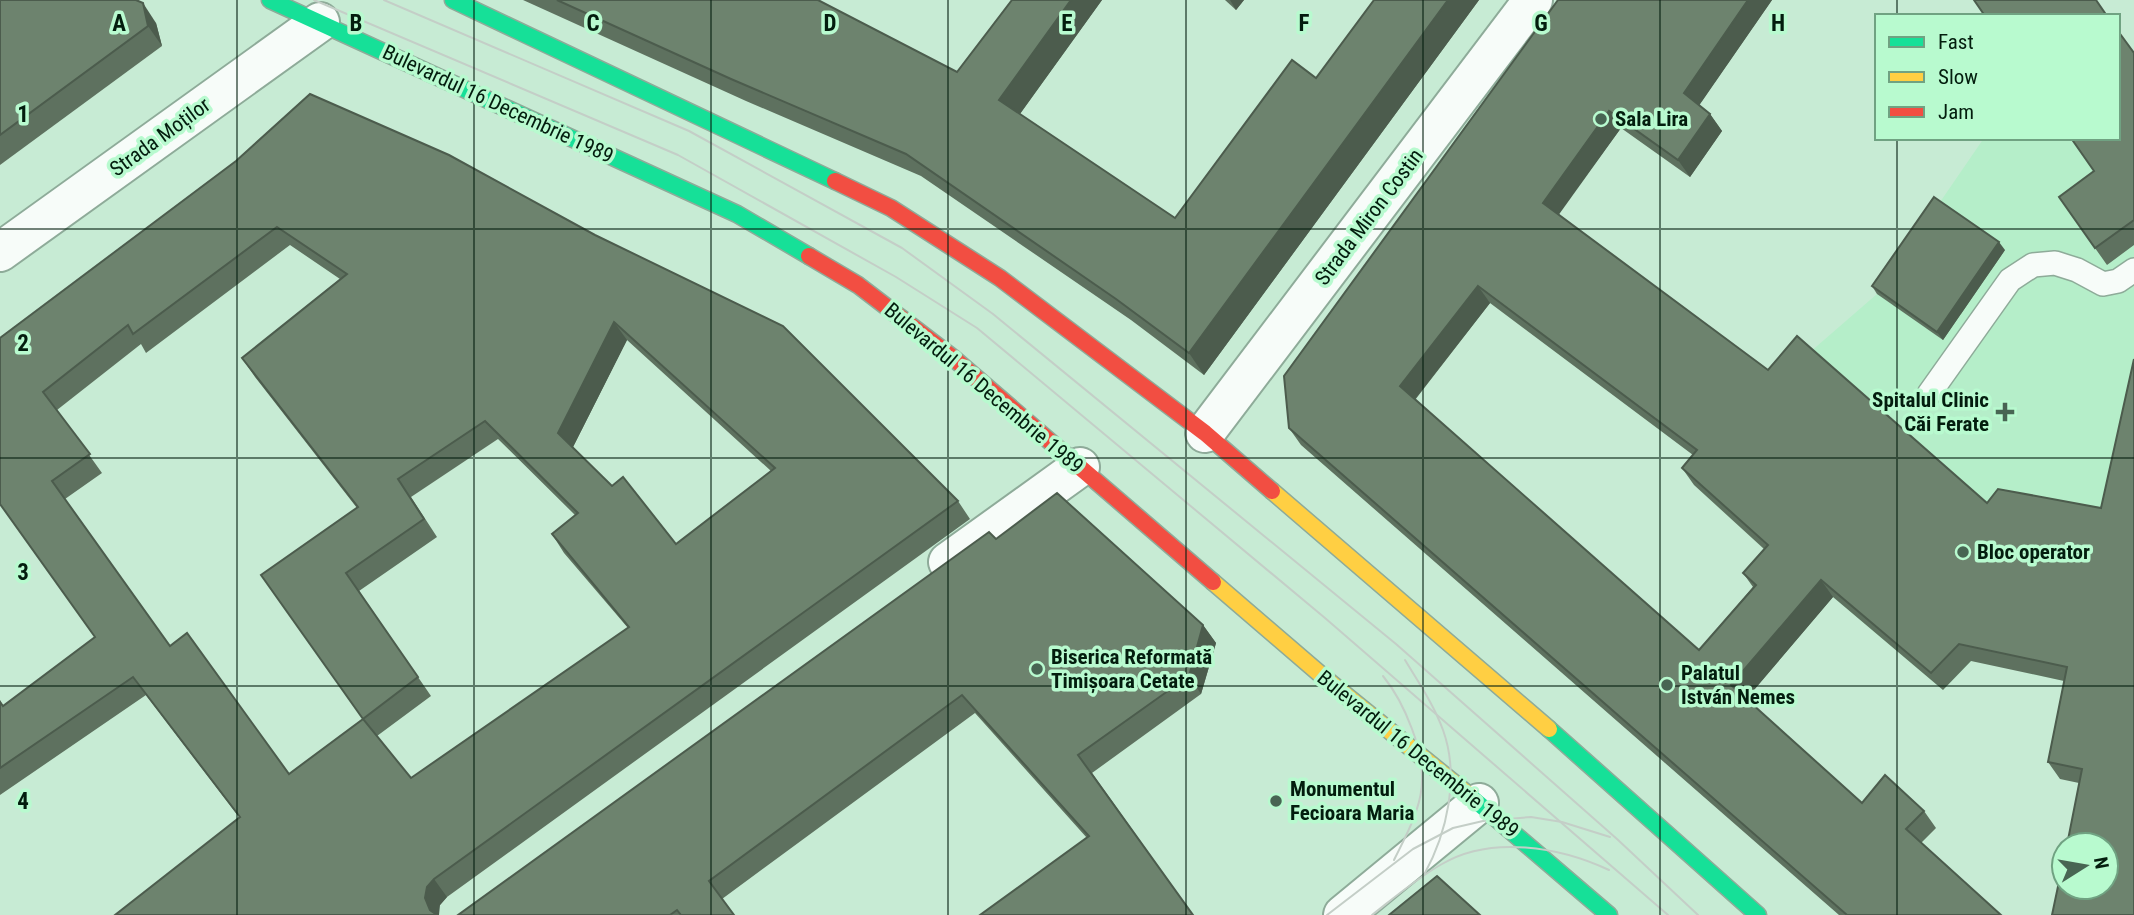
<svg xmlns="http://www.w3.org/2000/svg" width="2134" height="915" font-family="'Roboto Condensed',sans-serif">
<rect width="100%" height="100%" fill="#c7ebd4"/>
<path fill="#b5eec9" d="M2134,53v694l-55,-63 -52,-11 18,-87 -102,104 -110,-93 -24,-244 68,-59 107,-156h134z"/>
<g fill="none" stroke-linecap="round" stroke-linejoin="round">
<g stroke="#8eab99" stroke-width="26">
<path id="lane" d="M1929,394l81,-114 23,-15 22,-2 22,7 26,14 15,-3 16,-11"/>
</g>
<g stroke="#8eab99" stroke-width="42">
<g id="street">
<path d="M0,252l320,-230"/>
<path d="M1205,433l328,-433"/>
<path d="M948,562l132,-95"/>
<path d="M1343,915l136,-112"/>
</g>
</g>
<g stroke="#8eab99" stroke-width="19">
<g id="fast">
<path d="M270,0l467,214 72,42"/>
<path d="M453,0l382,181"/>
<path d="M1549,729l209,186"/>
<path d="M1470,796l139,119"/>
</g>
</g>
<g stroke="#8eab99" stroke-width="19">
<g id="slow">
<path d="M1272,491l277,238"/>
<path d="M1213,582l114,98 143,116"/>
</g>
</g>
<g stroke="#8eab99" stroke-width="19">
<g id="jam">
<path d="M835,181l56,27 109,70 205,155 67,58"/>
<path d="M809,256l49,29 94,72 261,225"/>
</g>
</g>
<use href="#lane" stroke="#f7fcf9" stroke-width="23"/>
<use href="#street" stroke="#f7fcf9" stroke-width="38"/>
<use href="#fast" stroke="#16e098" stroke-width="16"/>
<use href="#slow" stroke="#ffcf43" stroke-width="16"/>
<use href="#jam" stroke="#f24e42" stroke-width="16"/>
<g stroke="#c4cec7" stroke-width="2">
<path d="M314,0l364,155 218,122 81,51 348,290 343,297"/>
<path d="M384,0l305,131 213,117 91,66 403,330 221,195 81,76"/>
<path d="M1405,660c14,23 29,45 38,70 17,47 4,103 -19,145"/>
<path d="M1383,676c13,16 22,34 29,53 21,55 7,81 -18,131"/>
<path d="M1327,915l86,-66 40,-21 30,-7 48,-4 31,5 48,15"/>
<path d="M1372,915c23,-18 45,-37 70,-51 49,-29 118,-17 167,6"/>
</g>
</g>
<g fill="#5e715f" fill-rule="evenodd">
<path d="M0,0l156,23 6,23 -162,119z"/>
<path d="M523,0h295l139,72 55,-72h90l-82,114 155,104 141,-140 58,-78h105l-275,375 -73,-55 -210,-144 -175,-75z"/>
<path d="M1225,0h19l-8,10z"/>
<path d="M1558,0h214l-73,105 11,9 12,17 -32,46 -69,-49 -63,86 210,156 219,133 114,5 33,407 -55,-132 -19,-4 -12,-17 16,-81 -93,-20 -28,29 -110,-93 -87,102 116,104 62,8 12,17 -15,15 80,72h-162l-538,-470 -12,-17zM1490,303l203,152 -11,13 12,17 70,64 -21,24 10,14 -54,63 -284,-250z"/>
<path d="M2134,53v192l-27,20 -48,-68 35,-26z"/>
<path d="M310,94l648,407 12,18 -523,378 -7,8 -201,-88 -93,-122 -146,100v-95l3,6 92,-69 -95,-299 236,-177zM290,245l50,34 -98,79 13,19 102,131 -96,67 102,144 -74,55 -119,-128 -105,-147 37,-26 -45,-63 84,-66 5,9zM627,340l144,131 -95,73 -64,-58 -39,-39zM498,439l77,76 -23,19 12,19 64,75 -217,150 -34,-42 54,-40 -72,-105 78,-54 -26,-40z"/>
<path d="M2005,250l-62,90 -66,-46 -5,-8z"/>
<path d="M996,539l207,86 13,18 -15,51 -109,79 101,142 -106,-77 -112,-125 -253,186 12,16h-276z"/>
</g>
<g fill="#4c5c4d">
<path d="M1071,0h31l-88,122 -15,-22z"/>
<path d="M1230,0h14l-8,10z"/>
<path d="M1448,0h31l-275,375 -15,-22z"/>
<path d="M1748,0h24l-76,110 -12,-17z"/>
<path d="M143,3l13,20 6,23 -14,-20z"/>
<path d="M1609,111l12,17 -66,92 -12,-17z"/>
<path d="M1710,114l12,17 -32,46 -12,-17z"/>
<path d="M1999,242l6,8 -62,90 -6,-8z"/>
<path d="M1478,286l12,17 -78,100 -12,-17z"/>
<path d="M614,322l13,18 -56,111 -13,-18z"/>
<path d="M1821,580l12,17 -90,106 -12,-18z"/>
<path d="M1203,625l13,18 -15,51 -12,-18z"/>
<path d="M434,879l13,18 -7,8 -1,10h-6l-3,-5 -5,-12 2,-11z"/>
</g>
<g fill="#6d836e" stroke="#4c5c4d" stroke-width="2" fill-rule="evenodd">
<path d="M0,0h136l7,3 5,23 -148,109z"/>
<path d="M557,0h261l139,72 55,-72h59l-72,100 176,118 117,-158 24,18 58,-78h74l-259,353 -73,-54 -210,-145 -175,-75z"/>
<path d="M1558,0h190l-64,93 26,21 -32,46 -69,-49 -66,92 225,167 29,-34 190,167 11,-14 103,19 33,-149v556h-82l12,-57v29h42v-42h-39l15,-76 -34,-7 19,-95 -108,-23 -28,29 -110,-93 -90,105 131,118 23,-28 39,36 -18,18 95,86h-154l-558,-487 -5,-52zM1478,286l219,164 -15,18 86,77 -25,28 13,12 -57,65 -299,-264z"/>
<path d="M1974,0h122l11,16h-122z"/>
<path d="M2118,31l16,22v167l-39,28 -36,-51 35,-26 -23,-33h47z"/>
<path d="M310,94l139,61 146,80 188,91 175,175 -524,378 -7,8 -2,11 5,12 7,5h-322l125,-98 -107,-140 -133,91v-66l3,4 92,-69 -95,-133v-166l236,-177zM277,227l70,47 -105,84 116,149 -97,68 102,144 -74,55 -102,-141 -17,13 -118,-165 38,-27 -47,-62 85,-67 5,9zM614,322l161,146 -99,76 -53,-67 -11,9 -54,-53zM485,421l93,92 -26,21 77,93 -218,151 -48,-59 55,-42 -72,-104 78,-54 -26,-40z"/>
<path d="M1934,197l65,45 -62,90 -65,-46z"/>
<path d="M1057,493l146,132 -14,51 -111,79 115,160h-213l109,-79 -127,-141 -253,186 25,34h-53l-4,-5 -7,5h-212l531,-383 7,7z"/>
<path d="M1437,876l43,39h-91z"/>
</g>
<path fill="none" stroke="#031d0e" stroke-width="2" stroke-opacity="0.55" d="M237,0v915M474,0v915M711,0v915M948,0v915M1186,0v915M1423,0v915M1660,0v915M1897,0v16M1897,138v777M0,229h2134M0,458h2134M0,686h2134"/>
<g fill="#486553" stroke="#b8facf" stroke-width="2.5">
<circle cx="1601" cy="119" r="7"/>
<path d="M2001.5 401.5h7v7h7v7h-7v7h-7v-7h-7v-7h7z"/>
<circle cx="1963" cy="552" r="7"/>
<circle cx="1037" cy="669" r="7"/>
<circle cx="1667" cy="685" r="7"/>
<circle cx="1276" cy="801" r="7"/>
</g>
<g text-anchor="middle" stroke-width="7" stroke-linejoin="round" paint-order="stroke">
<g font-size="21" fill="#031d0e" stroke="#b8facf">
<text transform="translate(498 104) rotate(25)" y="7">Bulevardul 16 Decembrie 1989</text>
<text transform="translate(160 137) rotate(-36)" y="7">Strada Moților</text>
<text transform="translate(1369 217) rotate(-53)" y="7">Strada Miron Costin</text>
<text transform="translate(984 388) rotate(40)" y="7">Bulevardul 16 Decembrie 1989</text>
<text transform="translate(1418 754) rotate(39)" y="7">Bulevardul 16 Decembrie 1989</text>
</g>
<g font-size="21" font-weight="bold" fill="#031d0e" stroke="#b8facf" text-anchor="start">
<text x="1615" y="126">Sala Lira</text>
<text x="1989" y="407" text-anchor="end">Spitalul Clinic<tspan x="1989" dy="24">Căi Ferate</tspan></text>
<text x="1977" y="559">Bloc operator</text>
<text x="1051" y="664">Biserica Reformată<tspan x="1051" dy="24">Timișoara Cetate</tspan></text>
<text x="1681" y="680">Palatul<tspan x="1681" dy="24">István Nemes</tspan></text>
<text x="1290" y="796">Monumentul<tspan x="1290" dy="24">Fecioara Maria</tspan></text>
</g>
</g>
<g font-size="23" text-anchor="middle" font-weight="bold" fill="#031d0e" stroke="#b8facf" stroke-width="7" stroke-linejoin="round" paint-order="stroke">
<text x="119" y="31">A</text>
<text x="356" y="31">B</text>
<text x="593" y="31">C</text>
<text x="830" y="31">D</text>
<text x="1067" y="31">E</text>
<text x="1304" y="31">F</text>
<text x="1541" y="31">G</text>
<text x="1778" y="31">H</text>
<text x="23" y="122">1</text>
<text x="23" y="351">2</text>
<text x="23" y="580">3</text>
<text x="23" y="809">4</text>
</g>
<rect x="1875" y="14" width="245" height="126" fill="#b8facf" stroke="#70a282" stroke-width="2"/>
<rect x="1889" y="37" width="35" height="10" fill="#16e098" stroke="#70a282" stroke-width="2"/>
<text x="1938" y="49" font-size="21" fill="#031d0e">Fast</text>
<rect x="1889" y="72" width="35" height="10" fill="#ffcf43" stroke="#70a282" stroke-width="2"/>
<text x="1938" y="84" font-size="21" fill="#031d0e">Slow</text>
<rect x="1889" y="107" width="35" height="10" fill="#f24e42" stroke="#70a282" stroke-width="2"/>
<text x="1938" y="119" font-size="21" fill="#031d0e">Jam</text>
<g transform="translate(2085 866) rotate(79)"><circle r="33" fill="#b8facf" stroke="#70a282" stroke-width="2"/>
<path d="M0-5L12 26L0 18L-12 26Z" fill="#486553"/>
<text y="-10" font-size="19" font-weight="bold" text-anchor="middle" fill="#031d0e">N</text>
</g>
</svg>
